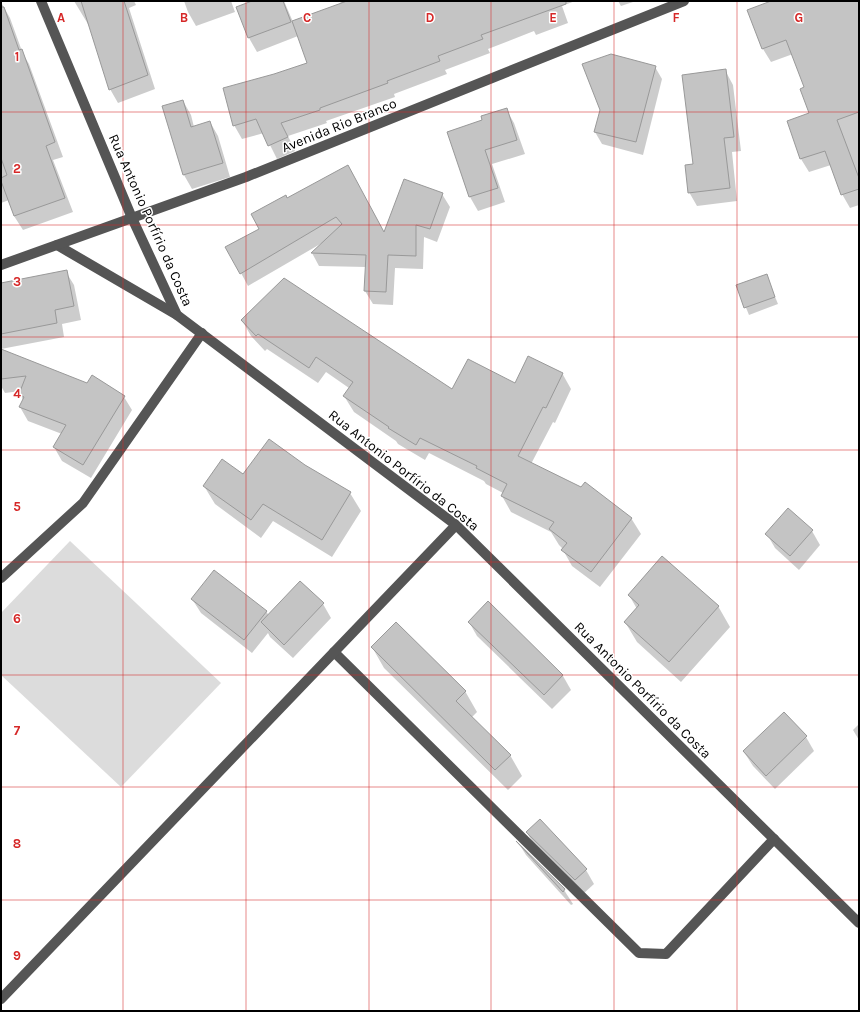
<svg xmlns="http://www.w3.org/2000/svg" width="860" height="1012" font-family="Karla,sans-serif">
<rect width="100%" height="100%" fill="#fff"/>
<path fill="#dcdcdc" d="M70,541l151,142 -100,104 -120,-112v-62z"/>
<g fill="#0003">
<path d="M74,1h60l2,4 -7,3 26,81 -37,14 -8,-14 -19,-60z"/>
<path d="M184,1h47l4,11 -39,14 -8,-14z"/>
<path d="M255,1h29l9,21 48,-18 -1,-3h235l-13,5 6,17 -32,12 -2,-4 -46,18 2,4 -45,17 2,4 -53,20 1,3 -69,24 1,2 -39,13 7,15 -18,8 -13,-26 -22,6 -8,-14 40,-50 34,-12 -10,-27 -41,16 -8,-14z"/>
<path d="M618,1h18l-15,5z"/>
<path d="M774,1h85v204l-9,3 -8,-14 -11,-29 -22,7 -8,-13 -13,-37 23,-9 -6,-25 -12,-34 -22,8 -8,-13 -15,-39z"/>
<path d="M2,4l8,14 13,36 6,10 34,93 -10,3 20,52 -50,18 -9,-14 -5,-16 -8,3v-198z"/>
<path d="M655,67l7,12 -19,76 -41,-11 -7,-12z"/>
<path d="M725,70l8,15 8,66 -9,1 5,49 -40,5 -8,-14 5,-27z"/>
<path d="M183,101l8,14 3,12 16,-5 8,14 12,41 -38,12 -8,-14 -21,-68z"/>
<path d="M506,109l8,14 11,31 -33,10 13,38 -27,9 -8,-14 -22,-65 35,-12z"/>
<path d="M442,194l8,13 -13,35 -13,-5 -1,32 -28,-1 -2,37 -20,-1 -8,-13 1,-24 -47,-1 -7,-13 10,-10 -74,43 -7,-13 20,-43 26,-31 97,34z"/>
<path d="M66,272l8,13 7,35 -19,4 2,13 -63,12v-55z"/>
<path d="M766,275l12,29 -29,11 -12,-29z"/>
<path d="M242,320l211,71 62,-6 47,-12 9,16 -16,34 -2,-1 -22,42 100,54 10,16 -41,53 -28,-21 -9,-16v-1l-4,-4 -8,-13 -40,-20 -9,-16 1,-3 -17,-9 -2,-3 -55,-28 -4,7 -27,-16 -2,-3 -42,-29 -10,-16 5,-8 -23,-16 -8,11 -51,-34 -2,2 -14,-15z"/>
<path d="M1,350l86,35 37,12 8,13 -41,68 -29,-17 -8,-14 8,-13 -34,-13 -8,-14 3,-7 -3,-6 1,-3 -16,2 -4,-7z"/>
<path d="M305,466l45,27 11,18 -29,46 -59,-36 -12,17 -46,-34 -11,-18 39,-10z"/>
<path d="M788,510l24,21 8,14 -21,25 -24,-22 -8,-14z"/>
<path d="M300,582l23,22 8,14 -38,40 -23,-21 -2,-4 -16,20 -51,-40 -9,-14 74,12 3,5z"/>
<path d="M629,595l89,11 12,21 -49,55 -44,-40 -12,-20 12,-13z"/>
<path d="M488,603l75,73 8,14 -19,19 -75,-73 -8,-14z"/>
<path d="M372,647l93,44 12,21 -6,6 39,37 12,21 -14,14 -124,-122z"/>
<path d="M784,714l22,23 8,14 -39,38 -22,-23 -9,-14z"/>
<path d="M859,724v16l-6,-10z"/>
<path d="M527,833l59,37 8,14 -11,10 -48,-48z"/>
<path d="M521,847l43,43 9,14 -2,1 -45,-50z"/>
</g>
<g fill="#c4c4c4" stroke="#999">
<path d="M81,1h43l24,74 -39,15z"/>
<path d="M252,1h31l8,21 -43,16 -12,-31z"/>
<path d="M347,1h219v3l-85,31 2,4 -45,17 2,5 -53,20 1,2 -68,25v2l-39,13 7,14 -20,9 -12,-27 -23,7 -10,-38 51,-14 33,-11 -15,-42z"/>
<path d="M771,1h88v111l-22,8 22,58v11l-18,6 -16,-44 -25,8 -13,-38 22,-8 -9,-24 4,-2 -18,-47 -24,9 -15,-39z"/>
<path d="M1,7h3l15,43 3,-1 33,93 -9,4 19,52 -51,18 -13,-35v-3l6,-3 -6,-17z"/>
<path d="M611,54l45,12 -20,76 -42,-10 6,-22 -18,-46z"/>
<path d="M726,69l8,68 -10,1 6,50 -42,5 -3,-28 8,-1 -11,-89z"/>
<path d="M183,100l8,27 19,-6 13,42 -40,12 -21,-69z"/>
<path d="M507,108l10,32 -32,10 13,38 -29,9 -22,-65 35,-12 -1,-4z"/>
<path d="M348,165l36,67 20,-53 39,14 -13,36 -14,-4v31l-28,-1 -2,37 -22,-1 2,-36 -55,-2 31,-29 -6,-7 -96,57 -15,-27 34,-18 -8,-15 35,-19 1,3z"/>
<path d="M67,270l7,36 -19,4 2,13 -56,11v-51z"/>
<path d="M767,274l8,23 -31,11 -8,-23z"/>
<path d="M284,278l168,111 16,-30 47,24 13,-27 35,17 -17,35 -3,-1 -25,49 63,31 4,-5 47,36 -41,54 -30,-22 6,-7 -18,-14 5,-7 -53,-26 6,-12 -31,-16 1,-2 -57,-28 -4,7 -28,-17 1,-1 -46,-31 10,-14 -37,-25 -7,11 -51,-34 -2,2 -15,-16z"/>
<path d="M1,349l86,34 5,-8 33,21 -42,69 -30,-18 13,-22 -47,-18 5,-10 -5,-3 7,-18 -25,3z"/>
<path d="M269,439l36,26 46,27 -29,48 -59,-36 -12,16 -48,-34 19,-27 21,15z"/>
<path d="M788,508l25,22 -23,26 -25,-22z"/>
<path d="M662,556l57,50 -50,56 -45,-40 15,-17 -11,-10z"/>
<path d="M214,570l53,41 -23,29 -53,-41z"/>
<path d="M300,581l24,22 -40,42 -23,-23z"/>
<path d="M488,601l75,74 -19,20 -76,-73z"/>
<path d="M396,622l70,69 -10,10 55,54 -16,15 -124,-123z"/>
<path d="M784,712l23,24 -41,40 -23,-25z"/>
<path d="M540,819l47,50 -12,11 -49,-48z"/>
<path d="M516,841l49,48 -2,3z"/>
</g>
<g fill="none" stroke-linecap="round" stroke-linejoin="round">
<g stroke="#555" stroke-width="10">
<path d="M41,1l91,217 45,97 279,210 403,398"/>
<path d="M57,245l120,70"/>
<path d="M1,265l245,-88 438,-176"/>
<path d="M1,578l82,-75 119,-170"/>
<path d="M334,652l305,301 27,1 108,-115"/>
<path d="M1,999l455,-474"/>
</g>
</g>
<path fill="none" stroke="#d62828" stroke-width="1" stroke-opacity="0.55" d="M123,1v1010M246,1v1010M369,1v1010M491,1v1010M614,1v1010M737,1v1010M1,112h858M1,225h858M1,337h858M1,450h858M1,562h858M1,675h858M1,787h858M1,900h858"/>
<g text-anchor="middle" stroke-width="3" stroke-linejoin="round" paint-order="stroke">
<g font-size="14" fill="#000" stroke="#fff">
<text transform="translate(339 125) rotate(-22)" y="5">Avenida Rio Branco</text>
<text transform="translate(151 220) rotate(66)" y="5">Rua Antonio Porfírio da Costa</text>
<text transform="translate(404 470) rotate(38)" y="5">Rua Antonio Porfírio da Costa</text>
<text transform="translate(643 690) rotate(45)" y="5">Rua Antonio Porfírio da Costa</text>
</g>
</g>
<g font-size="13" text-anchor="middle" font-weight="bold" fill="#d62828" stroke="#fff" stroke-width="3" stroke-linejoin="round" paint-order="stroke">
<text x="61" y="22">A</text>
<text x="184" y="22">B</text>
<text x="307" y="22">C</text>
<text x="430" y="22">D</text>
<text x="553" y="22">E</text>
<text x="676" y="22">F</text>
<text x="799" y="22">G</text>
<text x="17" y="61">1</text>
<text x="17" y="173">2</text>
<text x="17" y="286">3</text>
<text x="17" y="398">4</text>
<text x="17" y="511">5</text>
<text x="17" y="623">6</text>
<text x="17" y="735">7</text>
<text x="17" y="848">8</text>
<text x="17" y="960">9</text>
</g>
<rect width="860" height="1012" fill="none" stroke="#000000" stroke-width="4"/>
</svg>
